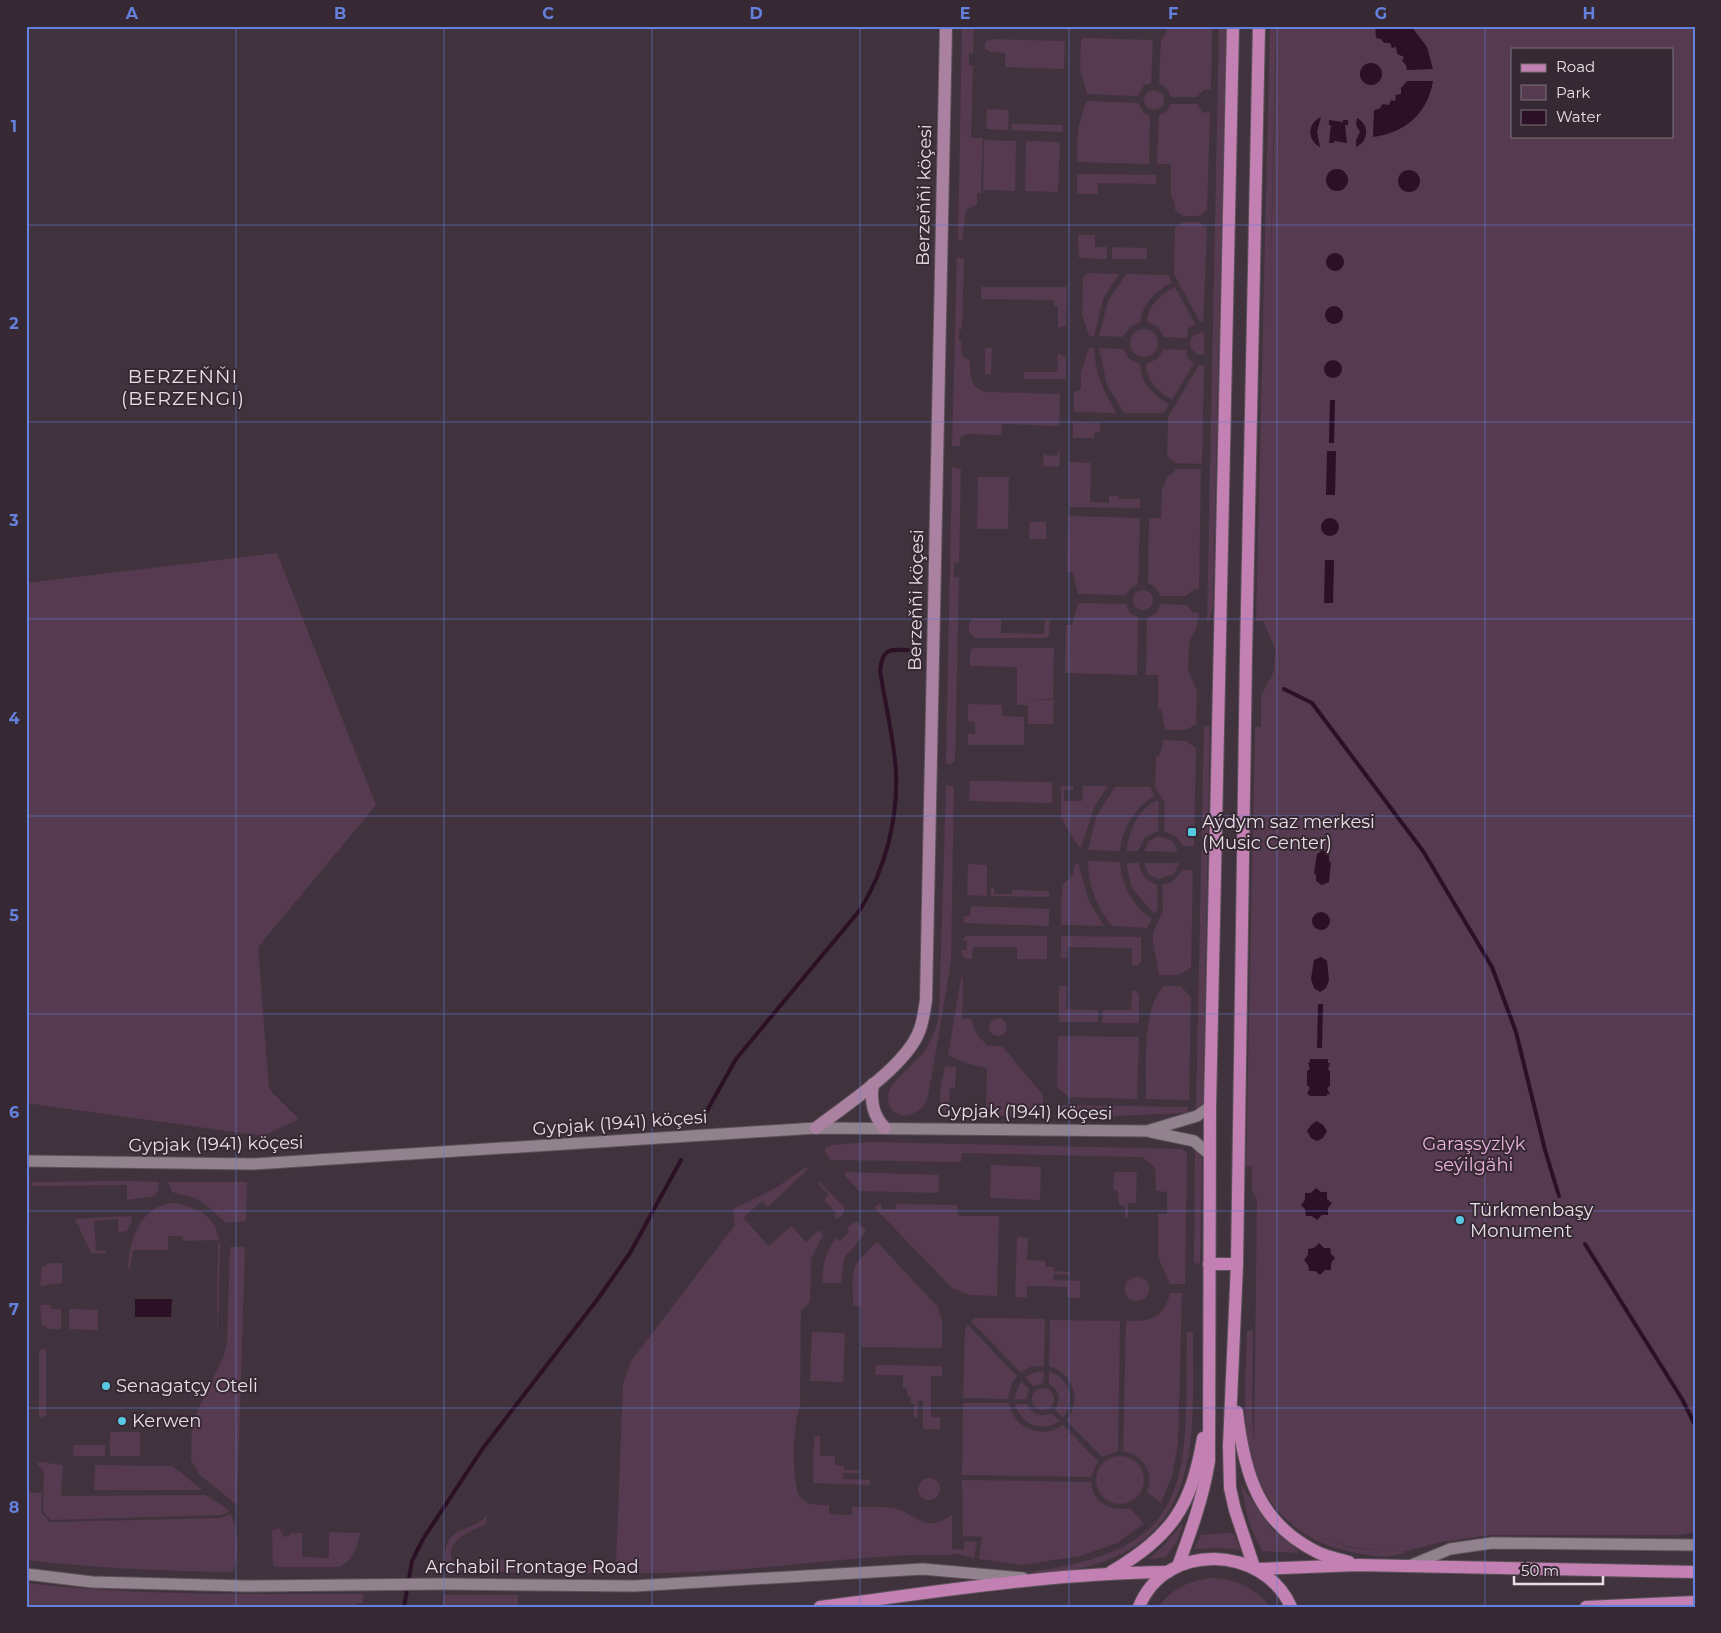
<svg xmlns="http://www.w3.org/2000/svg" width="1721" height="1633" font-family="Montserrat,sans-serif">
<rect width="100%" height="100%" fill="#41333d"/>
<g fill="#563a4f" fill-rule="evenodd">
<path d="M962,26h12l-1,27h-4v12l4,1 -2,72h12l-2,55h-4v11l-11,6 -4,30 -4,-1z"/>
<path d="M1167,26h45l-1,63 -8,1 -6,7h-26l-3,-7 -9,-7 2,-43 4,-5z"/>
<path d="M1219,26h7l-13,580 -4,15h-2z"/>
<path d="M1270,26h6l-7,308 8,-308h418v1506l-17,3h-187l-49,7 -40,10 -52,-5 -29,-10 29,11 57,4c-20,9 -48,2 -68,-3 -20,-5 -38,-16 -53,-30 -52,-48 -40,-125 -39,-188h6l-1,86 2,23 3,-240 -5,-10v-24h-6l9,-439h6v-31l13,-25 1,-23 -12,-27h-7zM1512,49h160v87h-160z"/>
<path d="M1083,38l70,2 -2,43 -7,2 -6,11 -51,-2 -7,-26 1,-28z"/>
<path d="M991,39l74,2 -1,28 -59,-2v-14l-14,-1 -6,-3v-7z"/>
<circle cx="1154" cy="100" r="10"/>
<path d="M1086,101l52,2 6,10 6,3 -1,48 -72,-2 1,-34z"/>
<path d="M1171,104h26l5,8 8,1 -3,97 -8,6h-16l-8,-6v-7l-4,-7v-32h-14l2,-48 9,-6z"/>
<path d="M987,109l22,1 -1,20 -22,-1z"/>
<path d="M1012,124l51,1v7l-51,-2z"/>
<path d="M984,140l32,1 -1,50 -32,-1z"/>
<path d="M1026,141l34,1 -2,50 -33,-1z"/>
<path d="M1077,174l79,1v9l-58,-1v11h-21z"/>
<path d="M1183,222h16l8,6 -4,95 -3,-1 -26,-48 1,-47z"/>
<path d="M1078,235h17v12h12v12l-28,-1z"/>
<path d="M1112,247l35,1v11h-35z"/>
<path d="M957,257l7,2 -2,70h-3v11h3c-1,9 -3,18 8,20 0,14 -1,28 16,32l74,2 -1,32 -57,-2 -1,11 -35,-1 -6,4v8h-8z"/>
<path d="M1087,273l32,1 -16,25 -9,37h-5l-7,-22 1,-36z"/>
<path d="M1126,274l42,1 4,7c-15,9 -31,22 -31,40l-11,5 -7,10 -24,-1 9,-35z"/>
<path d="M981,287h86l-1,39 -8,2v-22h-4v-6l-73,-1z"/>
<path d="M1175,287l20,37 -7,5 -1,9 -23,-1 -6,-10 -11,-5c0,-16 14,-27 28,-35z"/>
<circle cx="1144" cy="343" r="14"/>
<path d="M1202,332l2,2v20l-5,1 -8,-6 -1,-7 3,-6z"/>
<path d="M985,348h7l-1,26h-6z"/>
<path d="M1089,348h5c1,24 9,45 23,65l-43,-1v-20l7,-3v-17z"/>
<path d="M1099,348l24,1 6,10 11,5c0,18 14,32 29,40l-5,9h-40l-17,-28z"/>
<path d="M1164,349l23,1v8l7,5 -22,37c-14,-9 -26,-19 -26,-36l11,-5z"/>
<path d="M1058,353l8,4v22h-42v-7h33z"/>
<path d="M1199,365l5,1 -2,98 -26,-1 -9,-6 1,-40z"/>
<path d="M1073,422l27,1v9h-5l-1,6h-21z"/>
<path d="M1044,451l2,4 11,1v-4h3l-1,15 -16,-1z"/>
<path d="M1069,462l22,1 -1,39 19,1v-7h10v3h21v9l-71,-1z"/>
<path d="M952,467l9,2 -2,94h-5v14h5l-4,185 -5,2 -4,-1z"/>
<path d="M1176,469h25l-2,120 -6,1 -7,6h-26l-4,-8 -8,-5 1,-65h12l1,-29 6,-13 5,-3z"/>
<path d="M978,477h31l-1,52h-31z"/>
<path d="M1068,516l72,2 -2,66 -7,4 -5,7 -48,-1 -5,-22h-6z"/>
<path d="M1030,522h16v17h-17z"/>
<path d="M277,553l99,252 -118,142 11,142 30,30 -36,17 -237,-33v-520z"/>
<circle cx="1143" cy="600" r="10"/>
<path d="M1078,603l48,1 4,9 8,4 -1,58 -72,-2 1,-48h6z"/>
<path d="M1161,604l25,1 6,7 7,1 -3,16 -7,13 -1,28 9,21 -1,33 -10,6h-21l-4,-21h-3v-34h-12l1,-57 9,-5z"/>
<path d="M972,619h29v14l43,1 1,-14h5l-1,15 -3,3h-71l-6,-5v-10z"/>
<path d="M973,648h81l-1,51 -26,1h27l-1,24h-25v-19h-11v-38l-47,-1v-16z"/>
<path d="M968,704l34,1v11l22,1v28h-56v-11h7v-12l-7,-1z"/>
<path d="M1204,726h6l-7,378 -3,6 -4,2z"/>
<path d="M1164,740l22,1 10,7 -2,98h-11l-6,-9 -13,-6 1,-28 -10,-16 1,-31h3z"/>
<path d="M970,781l82,1v21l-83,-2z"/>
<path d="M946,785l8,2 -3,174 -23,136c-7,22 -39,26 -40,1 -1,-16 29,-35 38,-49 6,-10 10,-21 13,-32z"/>
<path d="M1061,786h12v4h-9v11h18l1,-15h25l-14,21 -12,38 -3,2 -18,-29z"/>
<path d="M1115,787h35l5,9c-20,10 -33,33 -35,55l-32,-1 8,-33z"/>
<path d="M1157,800l2,3 -1,28 -13,6 -7,14h-11c1,-19 12,-43 30,-51z"/>
<path d="M1158,836l15,5 5,11 -34,-1 5,-10z"/>
<path d="M1088,861l32,1c1,22 13,45 32,57l-5,9 -35,-2c-15,-19 -24,-40 -24,-65z"/>
<path d="M1078,862l11,39 15,25 -43,-1 1,-40 11,-10 1,-9z"/>
<path d="M1126,863h13c1,11 7,18 18,22l1,24 -4,5 -22,-26z"/>
<path d="M1144,863h35l-5,11 -15,5 -10,-4z"/>
<path d="M968,864l19,1v31l-20,-1z"/>
<path d="M1183,870h10l-2,97 -12,8h-20l-6,-33v-9l10,-22 -1,-26 10,-3z"/>
<path d="M991,888h3v6h18v-4l37,1v6l-58,-1z"/>
<path d="M971,906l78,3v17l-84,-3 -2,-7h7z"/>
<path d="M966,936h81v23h-30v-12h-44l-1,12h-6l-4,-4v-5h5v-10h-5z"/>
<path d="M1061,936l80,1v25l-4,4 -5,-1v-17l-64,-1 -1,11h-6z"/>
<path d="M961,978h2l-1,40 9,1 6,16 11,11h14l41,49v18l-2,3h-89c-20,-6 -9,-35 -7,-50l11,1 -1,21h-5l-1,21 37,1 1,-42 -19,-4 -20,-9z"/>
<path d="M1059,986h8l-1,23 32,1v12h-39z"/>
<path d="M1164,986h17l10,12 -2,102 -43,-1c1,-31 -5,-91 18,-113z"/>
<path d="M1132,991h4l3,4v28h-37l1,-13h28z"/>
<circle cx="998" cy="1027" r="9"/>
<path d="M1058,1036l81,1 -2,62 -68,-2 -12,-10z"/>
<path d="M1057,1105l131,2v6l-131,5z"/>
<path d="M871,1142l311,7 5,3 -2,132h-15l-12,-27v-43h9v-22l-11,-1 -1,-23 -13,-11 -180,-4 -1,9 -131,-2 -5,-8 1,-5 6,-2z"/>
<path d="M1195,1149l7,10 -2,105 -6,-1z"/>
<path d="M991,1165l50,2 -1,33 -50,-2z"/>
<path d="M806,1167l2,2 -40,38 -6,-6 -19,17 26,28 22,-20 15,16 13,-12 4,5 -12,24 -1,43 -9,8 -1,97c-7,13 -9,78 0,90 7,9 18,8 29,8v9l23,1v-8c13,0 28,-1 41,1 24,5 30,27 59,7v34l11,1 2,-9 12,1 -3,16 -21,-5 -1,2c-80,-2 -159,12 -238,16 -90,5 -180,1 -269,0 0,-8 -1,-19 2,-27 7,-18 29,-14 40,-29l-1,9c-15,7 -43,17 -33,39l48,-4 4,3 33,4 78,-2 7,-180 8,-23 104,-136 -2,-16 41,-20z"/>
<path d="M845,1172l94,3 -1,18 -79,-2 -14,-15z"/>
<path d="M1114,1172h23l-1,31h-8v15h-3v-12l-6,-1 -2,-15h-4z"/>
<path d="M26,1176h4l-4,238z"/>
<path d="M127,1181l32,1 -1,8 -3,6 -28,4v-15l-96,1 1,-4z"/>
<path d="M168,1182h79l-1,39 -20,2c-11,-9 -18,-19 -31,-25 -8,-3 -16,-3 -23,-6z"/>
<path d="M819,1182l25,25v6l-7,6 -3,-4 2,-2 -12,-13 5,-5 -12,-12z"/>
<path d="M174,1203c21,3 43,14 45,37l-36,1 -1,-5h-14v14h-35l-3,18h-2c1,-29 14,-64 46,-65z"/>
<path d="M881,1203l1,6h14v-5l61,1 1,11h41l-2,80 -27,-1 -18,-7 -78,-81z"/>
<path d="M131,1216l1,4 -5,11 -9,1v-13l-24,2 2,30 10,-1v3h-15l-16,-34z"/>
<path d="M854,1222h3l9,8 -3,6 -19,22 -3,25h-19c1,-18 3,-31 14,-45l4,3 10,-9 -3,-4z"/>
<path d="M1017,1237l11,1 -1,22 18,1v6h9v4l16,1v3l-16,-1 -1,6 27,1v17l-13,-1v-10l-40,-1v12l-12,-1z"/>
<path d="M877,1242l60,64 5,14v28l-81,-1v-41h-8c0,-37 -5,-38 24,-64z"/>
<path d="M218,1243h2l-2,85h-1z"/>
<path d="M230,1247h15l-8,258 -38,-31 -8,-14 1,-37 31,-66 4,-13z"/>
<path d="M50,1263h12v20l-22,3 2,-19z"/>
<circle cx="1137" cy="1289" r="12"/>
<path d="M1170,1293h12l-4,150 -6,33 -11,27 -14,-11c8,-19 -4,-37 -24,-41l3,-130c23,1 38,-3 44,-28z"/>
<path d="M40,1305h10l1,4h10v20h-12l-7,-4z"/>
<path d="M69,1309l29,1v20l-29,-1z"/>
<path d="M975,1318l70,1 -1,47 -14,1 -9,6 -50,-52z"/>
<path d="M1050,1320l70,1 -2,130 -16,6 -35,-36c14,-21 8,-47 -18,-55z"/>
<path d="M967,1324l50,52 -5,7 -4,16 -45,-1 2,-68z"/>
<path d="M812,1332l33,1 -2,49 -33,-1z"/>
<path d="M1187,1332h6c-1,88 13,195 -91,230 -23,8 -51,14 -75,10 172,-21 158,-95 160,-240z"/>
<path d="M44,1348l2,3v64l-5,3 -2,-3v-64z"/>
<path d="M876,1365l66,1v10h-11v41h9v12h-17v-28h-5l-1,17h-3v-14h-3l-1,-8h-3v-8h-4v-13h-28z"/>
<path d="M1044,1371l-1,12 -10,3 -8,-9 8,-4z"/>
<path d="M1049,1372c22,6 26,29 14,46l-8,-9c7,-10 4,-19 -6,-25z"/>
<path d="M1021,1381l8,8 -3,10h-12z"/>
<circle cx="1043" cy="1399" r="11"/>
<path d="M963,1403h46c5,26 33,37 54,22l35,36 -7,16 -129,-2z"/>
<path d="M1015,1404h12c5,10 14,14 24,9l9,8c-19,12 -39,4 -45,-17z"/>
<rect x="110" y="1432" width="30" height="24"/>
<path d="M814,1436h6v20h15v9l9,1v4h16v3h-17v6l27,1v5l-57,-2z"/>
<path d="M74,1445h31v11h-32z"/>
<circle cx="1120" cy="1480" r="24"/>
<path d="M40,1462l23,3 -2,31 145,-1 24,16 -9,4 -170,5 -8,-9 1,-39 -7,-8z"/>
<path d="M95,1465l78,1 29,24h-108z"/>
<circle cx="929" cy="1489" r="11"/>
<path d="M962,1480l129,2c2,21 20,30 39,26l14,16 -27,19 -37,13 -59,9 -42,-6 3,-22 -19,-1z"/>
<path d="M1241,1485l31,44 26,21v3l-36,-2 -13,-28z"/>
<path d="M26,1492l16,1 -1,19 9,10 172,-4 9,-4c7,16 9,40 2,57l-4,1c-68,-1 -135,-4 -203,-12z"/>
<path d="M1181,1525h2l-6,16 -11,16 -17,2 14,-13z"/>
<path d="M279,1528l5,9 5,-1 3,-3h10v24l27,1v-26l31,1c-2,14 -8,27 -20,34h-63l-4,-2 -1,-35z"/>
<path d="M1228,1533l6,1 6,16 -17,-2 -29,1 7,-14z"/>
<path d="M1213,1578c24,1 42,10 57,29h-112c14,-19 33,-27 55,-29z"/>
<path d="M26,1583c112,13 224,11 337,11v9h-6l-1,4h-330z"/>
<path d="M444,1595h74v12h-75z"/>
</g>
<g fill="#2c1026">
<path d="M1375,26h36l16,21 6,22 -26,1 -1,-5 -4,-4 2,-4 -7,-3 -1,-7 -4,1 -2,-5h-6l-3,-4 -5,-1z"/>
<circle cx="1371" cy="74" r="11"/>
<path d="M1407,81h26c-5,32 -28,52 -60,56l1,-27 5,-1 4,-5 6,1 2,-5 4,1 1,-6 5,-1v-6z"/>
<path d="M1321,117l-4,15 3,15c-13,-7 -13,-24 1,-30z"/>
<path d="M1357,118c13,7 12,23 -1,29v-7l4,-8 -4,-7z"/>
<path d="M1329,120l14,2v-2h5v5h-3l2,18 -13,-2v2h-5l2,-18h-2z"/>
<circle cx="1337" cy="180" r="11"/>
<circle cx="1409" cy="181" r="11"/>
<circle cx="1335" cy="262" r="9"/>
<circle cx="1334" cy="315" r="9"/>
<circle cx="1333" cy="369" r="9"/>
<path d="M1330,400h5l-1,43h-5z"/>
<path d="M1327,451h9l-1,44h-9z"/>
<circle cx="1330" cy="527" r="9"/>
<path d="M1325,560h9l-1,43h-9z"/>
<path d="M1323,850l6,4v7l2,2 -2,19 -7,3 -6,-4v-6l-2,-2 3,-19z"/>
<circle cx="1321" cy="921" r="9"/>
<path d="M1321,957l6,4 2,19 -3,8 -6,4 -6,-4 -3,-9 3,-19z"/>
<path d="M1318,1004h5l-1,44h-5z"/>
<path d="M1310,1059h18v4h2l-2,6 2,2v15l-3,2 3,6h-3v2h-17l-3,-3 3,-5 -3,-3v-14l3,-2 -2,-6 2,-1z"/>
<path d="M1317,1121l6,4 4,6 -4,7 -6,3 -6,-3 -4,-7 4,-6z"/>
<path d="M1316,1188l5,4h6v7l5,4 -4,5v7h-6l-5,5 -5,-4h-6l-1,-7 -4,-4 4,-5v-7h6z"/>
<path d="M1319,1243l5,5h6l1,6 4,4 -4,5v7h-6l-5,5 -5,-4h-6l-1,-6 -4,-5 4,-5v-6l6,-1z"/>
<path d="M135,1299h37l-1,18h-36z"/>
</g>
<g fill="none" stroke-linecap="round" stroke-linejoin="round">
<g stroke="#2c1026" stroke-width="4">
<path d="M1284,689l28,14 111,148 69,116 24,65 29,118 14,46"/>
<path d="M704,1116l32,-57 124,-149c25,-40 38,-90 36,-138 -2,-34 -11,-68 -16,-102 3,-21 8,-21 28,-20"/>
<path d="M1585,1244l97,155 13,26"/>
<path d="M404,1607l8,-46 11,-22 60,-91 114,-148 33,-47 51,-93"/>
</g>
<g stroke="#5d525a" stroke-width="13">
<g id="street">
<path d="M1151,1132l43,9 15,13"/>
<path d="M26,1161l227,3 563,-36 331,3 50,-15 13,-9"/>
<path d="M1409,1566l41,-17 42,-6 203,2"/>
<path d="M26,1574l66,8 152,4 199,-2 191,2 289,-17 100,9"/>
</g>
</g>
<g stroke="#5d525a" stroke-width="14">
<g id="secondary">
<path d="M873,1084c-3,17 0,32 12,44"/>
<path d="M816,1128c30,-23 87,-60 102,-94 5,-10 6,-22 8,-34l20,-974"/>
</g>
</g>
<g stroke="#5d525a" stroke-width="14">
<g id="primary">
<path d="M1209,1264h28"/>
<path d="M1237,1412c7,61 21,112 82,141 9,4 20,6 30,9"/>
<path d="M1178,1566c13,-35 25,-68 31,-105l1,-354 23,-1081"/>
<path d="M1254,1567l-19,-57 -5,-22 -1,-42 8,-182 9,-609 13,-629"/>
<path d="M1258,1569l100,-4 337,7"/>
<path d="M1111,1572c61,-37 80,-64 92,-134"/>
<path d="M820,1607c116,-15 231,-34 348,-35"/>
<path d="M1139,1607c26,-66 125,-62 152,0"/>
<path d="M1586,1607l109,-5"/>
</g>
</g>
<use href="#street" stroke="#92828e" stroke-width="11"/>
<use href="#secondary" stroke="#aa81a1" stroke-width="12"/>
<use href="#primary" stroke="#c380b3" stroke-width="12"/>
</g>
<path fill="none" stroke="#6481dd" stroke-width="1" stroke-opacity="0.55" d="M236,26v1581M444,26v1581M652,26v1581M860,26v1581M1069,26v1581M1277,26v1581M1485,26v1581M26,225h1669M26,422h1669M26,619h1669M26,816h1669M26,1014h1669M26,1211h1669M26,1408h1669"/>
<g fill="#57c9e2" stroke="#362933" stroke-width="2">
<rect x="1187" y="827" width="10" height="10" rx="2.5"/>
<circle cx="1460" cy="1220" r="5"/>
<circle cx="106" cy="1386" r="5"/>
<circle cx="122" cy="1421" r="5"/>
</g>
<g text-anchor="middle" stroke-width="4" stroke-linejoin="round" paint-order="stroke">
<g font-size="18" fill="#e8dfe6" stroke="#362933">
<text transform="translate(924 195) rotate(-89)" y="6">Berzeňňi köçesi</text>
<text transform="translate(916 600) rotate(-89)" y="6">Berzeňňi köçesi</text>
<text transform="translate(1025 1112) rotate(1)" y="6">Gypjak (1941) köçesi</text>
<text transform="translate(620 1123) rotate(-4)" y="6">Gypjak (1941) köçesi</text>
<text transform="translate(216 1144) rotate(-1)" y="6">Gypjak (1941) köçesi</text>
<text x="532" y="1573">Archabil Frontage Road</text>
</g>
<g font-size="18" fill="#e8dfe6" stroke="#362933" text-anchor="start">
<text x="1202" y="828">Aýdym saz merkesi<tspan x="1202" dy="21">(Music Center)</tspan></text>
<text x="1470" y="1216">Türkmenbaşy<tspan x="1470" dy="21">Monument</tspan></text>
<text x="116" y="1392">Senagatçy Oteli</text>
<text x="132" y="1427">Kerwen</text>
</g>
<g font-size="18" fill="#ebb2dc" stroke="#362933">
<text x="1474" y="1150">Garaşsyzlyk<tspan x="1474" dy="21">seýilgähi</tspan></text>
</g>
<g font-size="19" letter-spacing="1" fill="#e8dfe6" stroke="#362933">
<text x="183" y="383">BERZEŇŇI<tspan x="183" dy="22">(BERZENGI)</tspan></text>
</g>
</g>
<rect width="1721" height="1633" fill="none" stroke="#362933" stroke-width="55"/>
<rect x="1511" y="48" width="162" height="90" fill="#362933" stroke="#7d727b"/>
<rect x="1521" y="64" width="25" height="8" fill="#c380b3" stroke="#7d727b"/>
<text x="1556" y="72" font-size="15" fill="#e8dfe6">Road</text>
<rect x="1521" y="85" width="25" height="15" fill="#563a4f" stroke="#7d727b"/>
<text x="1556" y="98" font-size="15" fill="#e8dfe6">Park</text>
<rect x="1521" y="110" width="25" height="15" fill="#2c1026" stroke="#7d727b"/>
<text x="1556" y="122" font-size="15" fill="#e8dfe6">Water</text>
<path d="M1514 1576v8h89v-8" fill="none" stroke="#e8dfe6" stroke-width="2.5"/>
<text x="1521" y="1576" font-size="15" fill="#e8dfe6" stroke="#362933" stroke-width="4" paint-order="stroke">50 m</text>
<rect x="28" y="28" width="1666" height="1578" fill="none" stroke="#6481dd" stroke-width="2"/>
<g font-size="16" text-anchor="middle" font-weight="bold" fill="#6481dd">
<text x="132" y="19">A</text>
<text x="340" y="19">B</text>
<text x="548" y="19">C</text>
<text x="756" y="19">D</text>
<text x="965" y="19">E</text>
<text x="1173" y="19">F</text>
<text x="1381" y="19">G</text>
<text x="1589" y="19">H</text>
<text x="14" y="132">1</text>
<text x="14" y="329">2</text>
<text x="14" y="526">3</text>
<text x="14" y="724">4</text>
<text x="14" y="921">5</text>
<text x="14" y="1118">6</text>
<text x="14" y="1315">7</text>
<text x="14" y="1513">8</text>
</g>
</svg>
